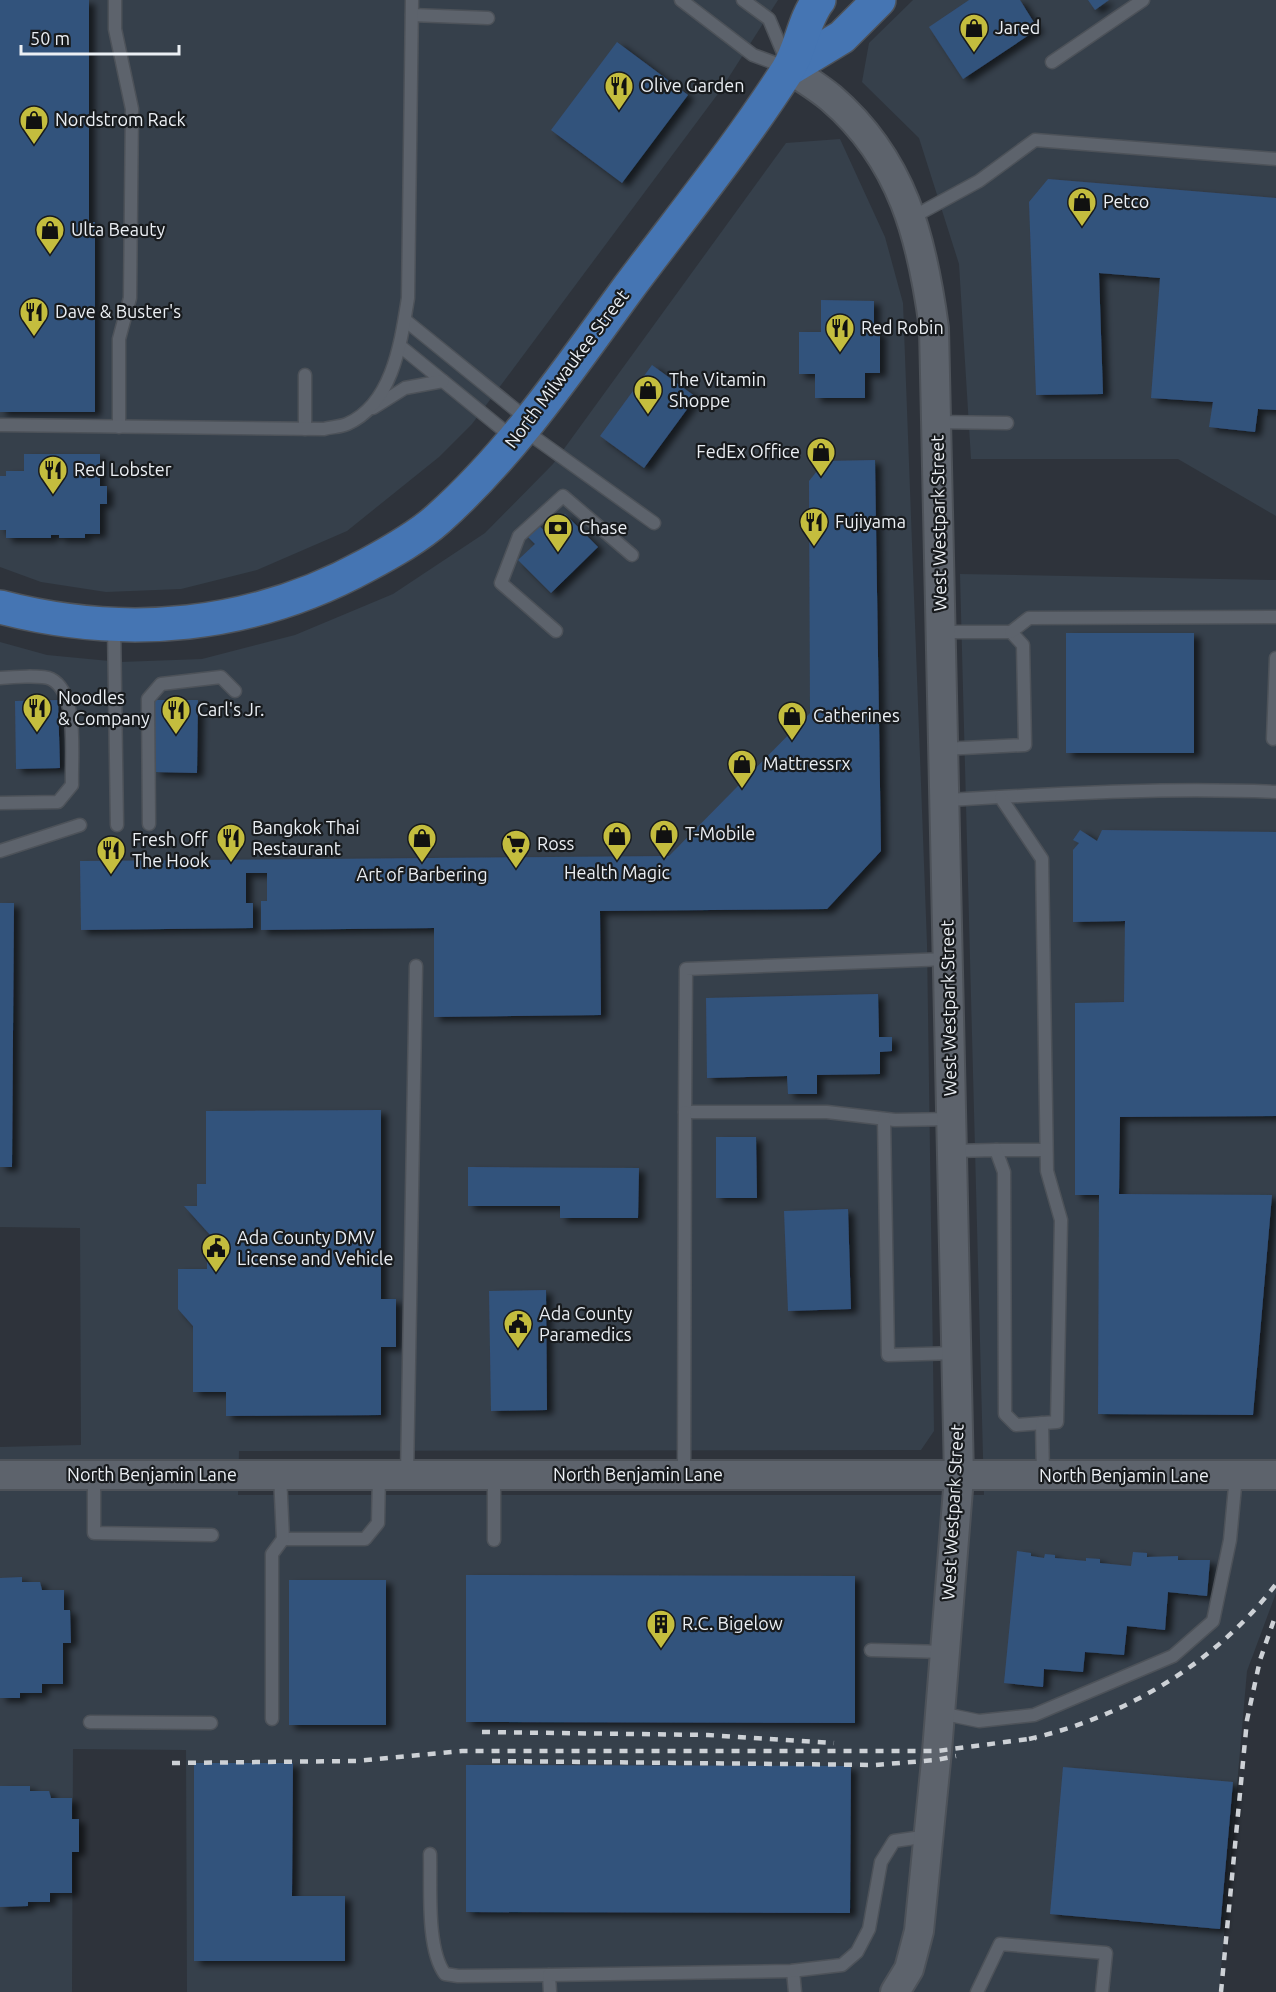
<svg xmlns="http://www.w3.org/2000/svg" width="1276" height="1992" font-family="Ubuntu,sans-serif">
<defs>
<filter id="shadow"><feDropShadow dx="6" dy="4" stdDeviation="3" flood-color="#0009"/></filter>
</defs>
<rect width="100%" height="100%" fill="#2e333b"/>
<g fill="#36404b">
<path d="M0,0h778l-58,91 -248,333 -33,33 -92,74 -90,39 -76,19 -75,3 -65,-10 -41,-15z"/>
<path d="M913,0h363v516l-98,-57h-207l-12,-195 -40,-126 -57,-56 7,-39z"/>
<path d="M840,139l45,98 18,66 24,641 7,487 -13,19 -682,1 -1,44h746l-24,-921 316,6v1013l-29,78 -28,321h-1032l-1,-242 -113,-1 -1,243h-72v-545l81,-2 -1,-217 -80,-1v-585l47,13 73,7 82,-3 93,-24 98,-41 92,-61 68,-69 233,-321z"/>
</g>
<g fill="#33527c" filter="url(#shadow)">
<path d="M0,0h89v222h6v190h-95z"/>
<path d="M969,0h51l18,29 -75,50 -34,-52z"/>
<path d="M1088,0h21l-14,10z"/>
<path d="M617,42l71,53 -66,88 -71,-53z"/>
<path d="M1048,179l228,19v212l-18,-1 -3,23 -46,-5 4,-25 -62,-4 9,-120 -61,-5 4,121 -67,1 -7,-193z"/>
<path d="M821,300l53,1v30h6v42h-15v25h-50v-24h-16v-42h22z"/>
<path d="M652,365l44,32 -52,71 -44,-32z"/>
<path d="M24,454h76v32h7v18h-7v30h-15v4h-26v-3h-8v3h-45v-8h-6v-54h6v-5h18z"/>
<path d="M875,460l6,391 -54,58 -227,2 1,104 -167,2v-89l-173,2v-29h6v-28h-21v30h7v25l-172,2 -1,-69 589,-5 141,-143 -1,-232 16,-20z"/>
<path d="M565,514l33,33 -47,46 -33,-33 17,-16 -10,-10 12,-11 9,10z"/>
<rect x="1066" y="633" width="128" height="120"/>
<path d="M58,700l2,68 -44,1 -1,-68z"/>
<path d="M155,700h43l-1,73 -42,-1z"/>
<path d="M1080,830l17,11 5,-11 174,2v284l-156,1 -1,77 153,1 -19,220 -155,-1 1,-219h-24v-192l49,-1 1,-81 -52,1v-72l6,-7 -6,-3z"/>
<path d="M0,903h14l-2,264h-12z"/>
<path d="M878,994l1,43h13v14l-12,1v22l-63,1v19h-29l-1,-18 -80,2 -1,-80z"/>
<path d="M381,1110v189h15v48h-15v68l-155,1v-24h-33v-66l-15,-17v-40h29v-10h8v-17h-3v-5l-28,-31h13v-22h9v-73z"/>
<path d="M716,1137h40l1,61h-41z"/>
<path d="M468,1167l171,1 -1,50h-78v-12h-92z"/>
<path d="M848,1209l3,100 -63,2 -4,-100z"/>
<path d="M546,1290l1,120 -56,1 -2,-120z"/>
<path d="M1017,1551l14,2v3l13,2 1,-4 10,1v3l31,3v-3l14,1v4l31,3 2,-14 14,1v4l31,-1v4h32l-3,36 -39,-4 -3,38 -38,-4 -3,29 -39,-3 -2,20 -39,-3 -1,18 -39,-4z"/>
<path d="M466,1575l389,1v147l-389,-1z"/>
<path d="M22,1577v5h18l2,8h22v20h6l1,33h-8v41h-21v9h-22v5h-20v-120z"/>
<rect x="289" y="1580" width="97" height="145"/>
<path d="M194,1763h99l-1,133h53v65h-151z"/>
<path d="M466,1765l385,1 -1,147 -384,-1z"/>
<path d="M1063,1767l170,15 -13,147 -170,-15z"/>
<path d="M0,1786h30v5h19l2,7h21v21h7v33h-7v41h-22v9h-22v4l-28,1z"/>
</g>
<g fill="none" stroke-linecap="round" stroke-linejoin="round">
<g stroke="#4d5259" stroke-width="15">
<g id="service">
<path d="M115,0v29l17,80 -2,189 -11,41v88"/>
<path d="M681,0l72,55 35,13"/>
<path d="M743,0l26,19 18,43"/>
<path d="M412,15l76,3"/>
<path d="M1052,62l91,-62"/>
<path d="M911,218l68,-37 56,-41 241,19"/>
<path d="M405,320l122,99"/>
<path d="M400,346l113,92"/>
<path d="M305,375v54"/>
<path d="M373,408l32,-20 38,-7"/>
<path d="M936,422l71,1"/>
<path d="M0,425l324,4c7,-2 16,-2 23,-5 46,-20 54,-83 61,-126l4,-298"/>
<path d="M524,430l130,93"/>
<path d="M114,626l3,199"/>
<path d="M556,631l-55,-48 18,-47 44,-40 69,59"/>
<path d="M941,632h70l12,13 2,100 -82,4"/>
<path d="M1011,632l18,-14 247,-1"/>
<path d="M0,678c11,-1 43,-3 51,1 28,14 20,78 21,106l-14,17 -58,1"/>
<path d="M1273,739l3,-81"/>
<path d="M945,800c110,-6 221,-13 331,-8"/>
<path d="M149,824l-1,-125 13,-15 60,-7 14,14"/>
<path d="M0,851l80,-26"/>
<path d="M948,959l-262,10 -1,143h142l68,8 57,-1"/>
<path d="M884,1119l4,236 68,-2"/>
<path d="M996,1150h50"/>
<path d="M953,1151l43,-1 8,22 1,242 11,11 41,-3 4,-202 -14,-49 -5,-312 -41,-61"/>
<path d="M1042,1423l1,53"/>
<path d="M94,1475v58l118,2"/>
<path d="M407,1475l9,-509"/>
<path d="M494,1475v65"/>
<path d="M684,1476l1,-364"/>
<path d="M283,1539h82l13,-16 1,-48"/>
<path d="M871,1650l74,2"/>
<path d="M940,1713l39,8 55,-6 139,-59 40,-35 17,-81 6,-64"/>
<path d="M272,1719v-165l11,-15 -3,-64"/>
<path d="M90,1722l121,1"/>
<path d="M430,1854c1,32 -4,95 15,120l13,2 91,-1"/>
<path d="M793,1971l2,21"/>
<path d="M550,1992l-1,-17 242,-4 51,-6 15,-13 12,-23 12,-67 13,-21 35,-5"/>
<path d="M977,1992l23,-48 106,9 -4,39"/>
</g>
</g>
<g stroke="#4d5259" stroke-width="32">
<g id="tertiary">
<path d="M789,69c14,9 29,18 42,29 72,62 91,140 103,230l25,1149 -22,274 -18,180 -10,38 -14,23"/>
<path d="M0,1475h1276"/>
</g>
</g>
<g stroke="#4d5259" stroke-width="36">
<g id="primary">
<path d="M789,69l53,-32 37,-37"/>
<path d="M0,607c127,33 252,21 367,-42 24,-13 51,-28 71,-46 75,-67 131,-150 191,-232 53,-71 110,-141 158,-216 14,-21 16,-51 32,-71"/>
</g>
</g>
<use href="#service" stroke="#5d636c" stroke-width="12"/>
<use href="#tertiary" stroke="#5d636c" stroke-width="28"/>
<use href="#primary" stroke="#4575b3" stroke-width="33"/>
<g stroke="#cdd1d6" stroke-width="4.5" stroke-dasharray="8 8" stroke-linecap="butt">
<path d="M482,1732l226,3 126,8"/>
<path d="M1029,1739c96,-22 187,-76 247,-155"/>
<path d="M492,1761l383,4 61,-5 20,-4"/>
<path d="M172,1763l184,-2 106,-10h475l99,-13"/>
<path d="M1221,1992l26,-272 13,-60 16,-46"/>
</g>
</g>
<defs>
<g id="shop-pin" transform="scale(1.5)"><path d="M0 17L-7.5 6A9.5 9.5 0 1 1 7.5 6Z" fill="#c4bd3e" stroke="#181b1e"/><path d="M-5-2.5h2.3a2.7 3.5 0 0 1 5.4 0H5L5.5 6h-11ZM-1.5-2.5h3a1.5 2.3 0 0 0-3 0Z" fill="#111"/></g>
<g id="restaurant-pin" transform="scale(1.5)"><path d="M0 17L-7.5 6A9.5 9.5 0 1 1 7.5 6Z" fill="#c4bd3e" stroke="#181b1e"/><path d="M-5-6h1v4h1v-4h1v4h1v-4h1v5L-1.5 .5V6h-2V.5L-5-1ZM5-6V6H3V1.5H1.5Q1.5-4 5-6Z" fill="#111"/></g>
<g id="bank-pin" transform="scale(1.5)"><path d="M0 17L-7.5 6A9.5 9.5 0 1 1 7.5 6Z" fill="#c4bd3e" stroke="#181b1e"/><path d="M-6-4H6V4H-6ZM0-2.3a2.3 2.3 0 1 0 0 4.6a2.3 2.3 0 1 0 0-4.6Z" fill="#111"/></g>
<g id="supermarket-pin" transform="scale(1.5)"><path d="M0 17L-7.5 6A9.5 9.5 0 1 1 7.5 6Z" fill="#c4bd3e" stroke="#181b1e"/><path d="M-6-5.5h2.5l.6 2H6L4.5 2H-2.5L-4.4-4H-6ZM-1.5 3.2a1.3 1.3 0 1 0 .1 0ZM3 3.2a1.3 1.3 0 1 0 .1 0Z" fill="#111"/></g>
<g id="civic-pin" transform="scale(1.5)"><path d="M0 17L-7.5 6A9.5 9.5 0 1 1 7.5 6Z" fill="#c4bd3e" stroke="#181b1e"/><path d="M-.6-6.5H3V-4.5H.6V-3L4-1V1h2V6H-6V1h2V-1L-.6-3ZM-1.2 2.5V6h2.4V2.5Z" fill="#111"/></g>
<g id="building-pin" transform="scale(1.5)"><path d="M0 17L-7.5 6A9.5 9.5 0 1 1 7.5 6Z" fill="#c4bd3e" stroke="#181b1e"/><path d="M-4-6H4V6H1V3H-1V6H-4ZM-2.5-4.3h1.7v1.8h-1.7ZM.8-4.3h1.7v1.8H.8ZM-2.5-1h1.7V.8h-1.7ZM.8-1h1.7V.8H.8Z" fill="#111"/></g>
</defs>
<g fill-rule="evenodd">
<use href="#shop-pin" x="974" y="28"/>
<use href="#restaurant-pin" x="619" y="86"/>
<use href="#shop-pin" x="34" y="120"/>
<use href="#shop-pin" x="1082" y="202"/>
<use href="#shop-pin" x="50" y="230"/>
<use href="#restaurant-pin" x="34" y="312"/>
<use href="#restaurant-pin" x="840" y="328"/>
<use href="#shop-pin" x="648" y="390"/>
<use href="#shop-pin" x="821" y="452"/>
<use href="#restaurant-pin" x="53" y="470"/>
<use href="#restaurant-pin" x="814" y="522"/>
<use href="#bank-pin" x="558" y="528"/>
<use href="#restaurant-pin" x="37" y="708"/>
<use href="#restaurant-pin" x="176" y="710"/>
<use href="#shop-pin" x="792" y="716"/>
<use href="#shop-pin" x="742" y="764"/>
<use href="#shop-pin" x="664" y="834"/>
<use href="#shop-pin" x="617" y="836"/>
<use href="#restaurant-pin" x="231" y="838"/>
<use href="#shop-pin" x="422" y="838"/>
<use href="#supermarket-pin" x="516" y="844"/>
<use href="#restaurant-pin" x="111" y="850"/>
<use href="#civic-pin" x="216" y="1248"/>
<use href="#civic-pin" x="518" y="1324"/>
<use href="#building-pin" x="661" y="1624"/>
</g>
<g text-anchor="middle" stroke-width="4.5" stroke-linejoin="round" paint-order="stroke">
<g font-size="18" fill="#ebeff4" stroke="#181b1e" text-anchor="start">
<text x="995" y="34">Jared</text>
<text x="640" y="92">Olive Garden</text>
<text x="55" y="126">Nordstrom Rack</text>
<text x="1103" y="208">Petco</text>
<text x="71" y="236">Ulta Beauty</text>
<text x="55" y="318">Dave &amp; Buster's</text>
<text x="861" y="334">Red Robin</text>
<text x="669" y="386">The Vitamin<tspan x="669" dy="21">Shoppe</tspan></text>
<text x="800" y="458" text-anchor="end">FedEx Office</text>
<text x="74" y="476">Red Lobster</text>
<text x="835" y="528">Fujiyama</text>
<text x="579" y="534">Chase</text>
<text x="58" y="704">Noodles<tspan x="58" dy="21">&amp; Company</tspan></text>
<text x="197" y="716">Carl's Jr.</text>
<text x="813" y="722">Catherines</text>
<text x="763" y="770">Mattressrx</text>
<text x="252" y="834">Bangkok Thai<tspan x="252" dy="21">Restaurant</tspan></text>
<text x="685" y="840">T-Mobile</text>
<text x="132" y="846">Fresh Off<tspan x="132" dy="21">The Hook</tspan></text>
<text x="537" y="850">Ross</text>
<text x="617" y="879" text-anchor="middle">Health Magic</text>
<text x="422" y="881" text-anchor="middle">Art of Barbering</text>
<text x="237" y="1244">Ada County DMV<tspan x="237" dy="21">License and Vehicle</tspan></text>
<text x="539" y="1320">Ada County<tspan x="539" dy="21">Paramedics</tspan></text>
<text x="682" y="1630">R.C. Bigelow</text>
</g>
<g font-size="18" fill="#ebeff4" stroke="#181b1e">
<text transform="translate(567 369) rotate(-53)" y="6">North Milwaukee Street</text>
<text transform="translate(939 523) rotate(-91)" y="6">West Westpark Street</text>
<text transform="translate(949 1008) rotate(-91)" y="6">West Westpark Street</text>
<text x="152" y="1481">North Benjamin Lane</text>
<text x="638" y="1481">North Benjamin Lane</text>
<text x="1124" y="1482">North Benjamin Lane</text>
<text transform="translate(953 1512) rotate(-87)" y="6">West Westpark Street</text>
</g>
</g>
<path d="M21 45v9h158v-9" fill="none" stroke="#ebeff4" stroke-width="3"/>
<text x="30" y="45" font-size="18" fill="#ebeff4" stroke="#181b1e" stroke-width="4.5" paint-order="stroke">50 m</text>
</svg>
